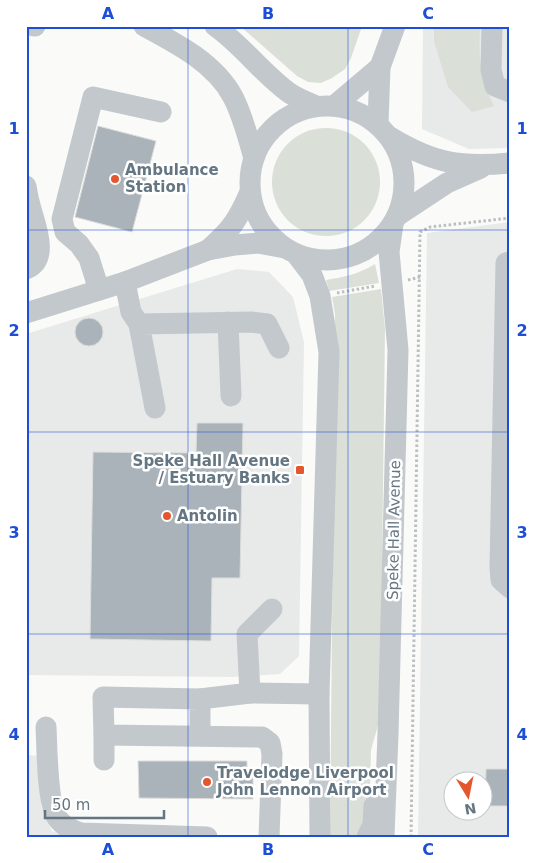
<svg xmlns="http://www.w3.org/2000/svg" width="536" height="863" font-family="'DejaVu Sans',sans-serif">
<rect width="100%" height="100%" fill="#fafaf8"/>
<g fill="#e8e9e9" fill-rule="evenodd">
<path d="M423,26h87v122l-41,1 -47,-20z"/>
<path d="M510,222v615h-92l9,-604zM454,780h30v30h-30z"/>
<path d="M237,269l32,3 24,25 11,45 -5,314 -19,18 -48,3 -206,-2v-341z"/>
<path d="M26,755l16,1 -1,50 11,25 17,6h-43z"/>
</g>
<g fill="#dadfd7">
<path d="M240,26h122l-11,32 -6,11 -13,9 -11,5 -13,-1 -11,-6z"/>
<path d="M434,26h46c-1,33 -1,50 14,80l-22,6 -24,-25 -14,-46z"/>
<circle cx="326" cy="182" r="54"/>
<path d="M375,264l4,19 -50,8 -3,-11c18,-3 33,-6 49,-16z"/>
<path d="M381,289l4,40 -5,389 -9,32 -2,75 -8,12h-31l5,-523 -3,-17z"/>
</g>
<g fill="#aab3b9" stroke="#dcdcda">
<path d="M98,126l58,15 -24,91 -57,-15z"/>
<circle cx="89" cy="332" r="14"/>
<path d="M197,423h46l-3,155h-28l-1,63 -121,-2 3,-187 103,1z"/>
<path d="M138,761h109v17h6v21l-114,-1z"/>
<path d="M486,769h24v37h-25z"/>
</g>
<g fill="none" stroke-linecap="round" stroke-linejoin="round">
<g stroke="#bbbfc2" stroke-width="3" stroke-dasharray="2.5 2.5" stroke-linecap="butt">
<path d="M408,280l12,-3"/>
<path d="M337,293l38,-7"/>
<path d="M411,837l9,-605 10,-5 80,-9"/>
</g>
<g stroke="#c3c8cc" stroke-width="21">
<path d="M34,26h1"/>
<path d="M144,26c32,17 71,37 89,71 10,19 15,41 21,61"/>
<path d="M215,26c27,19 46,46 73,66 8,6 19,10 28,14"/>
<path d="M492,26l-1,44 4,16 15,6"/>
<path d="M334,106l46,-39"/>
<circle cx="327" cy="183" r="77"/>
<path d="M378,124l2,-57 15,-41"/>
<path d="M390,137c43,26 70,31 120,26"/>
<path d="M26,186c1,6 2,13 4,19 4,18 21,54 -4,64"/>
<path d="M397,216l50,-33 34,-15"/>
<path d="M208,250c23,-20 30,-30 42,-58"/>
<path d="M296,254l16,21 8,21 9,56 -10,342 1,143"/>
<path d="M510,262l-4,1 -6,305 1,12 9,8"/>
<path d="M125,282l6,30 8,12"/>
<path d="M99,290l-10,-32 -10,-14 -14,-12 -3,-13 31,-122 68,15"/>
<path d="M26,313l99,-31 83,-32 27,-5 23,-2 27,5"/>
<path d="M228,322l3,74"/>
<path d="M155,408l-16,-84 112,-2 16,2 12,24"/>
<path d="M250,693l-3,-59 25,-25"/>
<path d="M200,699l50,-6 69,1"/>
<path d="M46,727c1,19 1,79 12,92 6,8 14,11 23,14l126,4"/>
<path d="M200,736v-37l-97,-2 1,38 158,2 8,6 2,11 -3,83"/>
<path d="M104,760v-25"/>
<path d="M367,837l6,-12 1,-19"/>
<path d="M384,837l4,-103 10,-384 -9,-98 4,-28"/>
</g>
</g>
<path fill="none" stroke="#1d4ed8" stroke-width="1" stroke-opacity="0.55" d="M188,26v811M348,26v811M26,230h484M26,432h484M26,634h484"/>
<g fill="#e4572e" stroke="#fff" stroke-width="2">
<circle cx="115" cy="179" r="5"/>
<rect x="295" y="465" width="10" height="10" rx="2.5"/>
<circle cx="167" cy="516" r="5"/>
<circle cx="207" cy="782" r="5"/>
</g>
<g text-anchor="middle" stroke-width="5" stroke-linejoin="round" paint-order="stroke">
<g font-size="15" font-weight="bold" fill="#657683" stroke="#fff" text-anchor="start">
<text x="125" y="175">Ambulance<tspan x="125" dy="17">Station</tspan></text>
<text x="290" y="466" text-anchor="end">Speke Hall Avenue<tspan x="290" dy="17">/ Estuary Banks</tspan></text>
<text x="177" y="521">Antolin</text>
<text x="217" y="778">Travelodge Liverpool<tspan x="217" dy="17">John Lennon Airport</tspan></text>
</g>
<g font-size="15" fill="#657683" stroke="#fff">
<text transform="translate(394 530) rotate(-89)" y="5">Speke Hall Avenue</text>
</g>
</g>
<rect width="536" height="863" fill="none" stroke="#ffffff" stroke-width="55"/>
<g transform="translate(468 796) rotate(170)"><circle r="24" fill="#ffffff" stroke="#c1c8cd"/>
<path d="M0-4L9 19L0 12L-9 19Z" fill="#e4572e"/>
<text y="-8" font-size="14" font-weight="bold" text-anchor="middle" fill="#657683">N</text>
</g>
<path d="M45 810v8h119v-8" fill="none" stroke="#657683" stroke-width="2.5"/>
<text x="52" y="810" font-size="15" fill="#657683" stroke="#ffffff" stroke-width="4" paint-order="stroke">50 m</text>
<rect x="28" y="28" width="480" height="808" fill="none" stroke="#1d4ed8" stroke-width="2"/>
<g font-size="16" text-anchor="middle" font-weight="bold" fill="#1d4ed8">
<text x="108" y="19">A</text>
<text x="268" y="19">B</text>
<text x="428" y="19">C</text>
<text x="14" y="134">1</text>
<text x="522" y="134">1</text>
<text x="14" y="336">2</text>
<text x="522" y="336">2</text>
<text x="14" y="538">3</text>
<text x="522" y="538">3</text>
<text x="14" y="740">4</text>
<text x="522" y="740">4</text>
<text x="108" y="855">A</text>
<text x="268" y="855">B</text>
<text x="428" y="855">C</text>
</g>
</svg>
